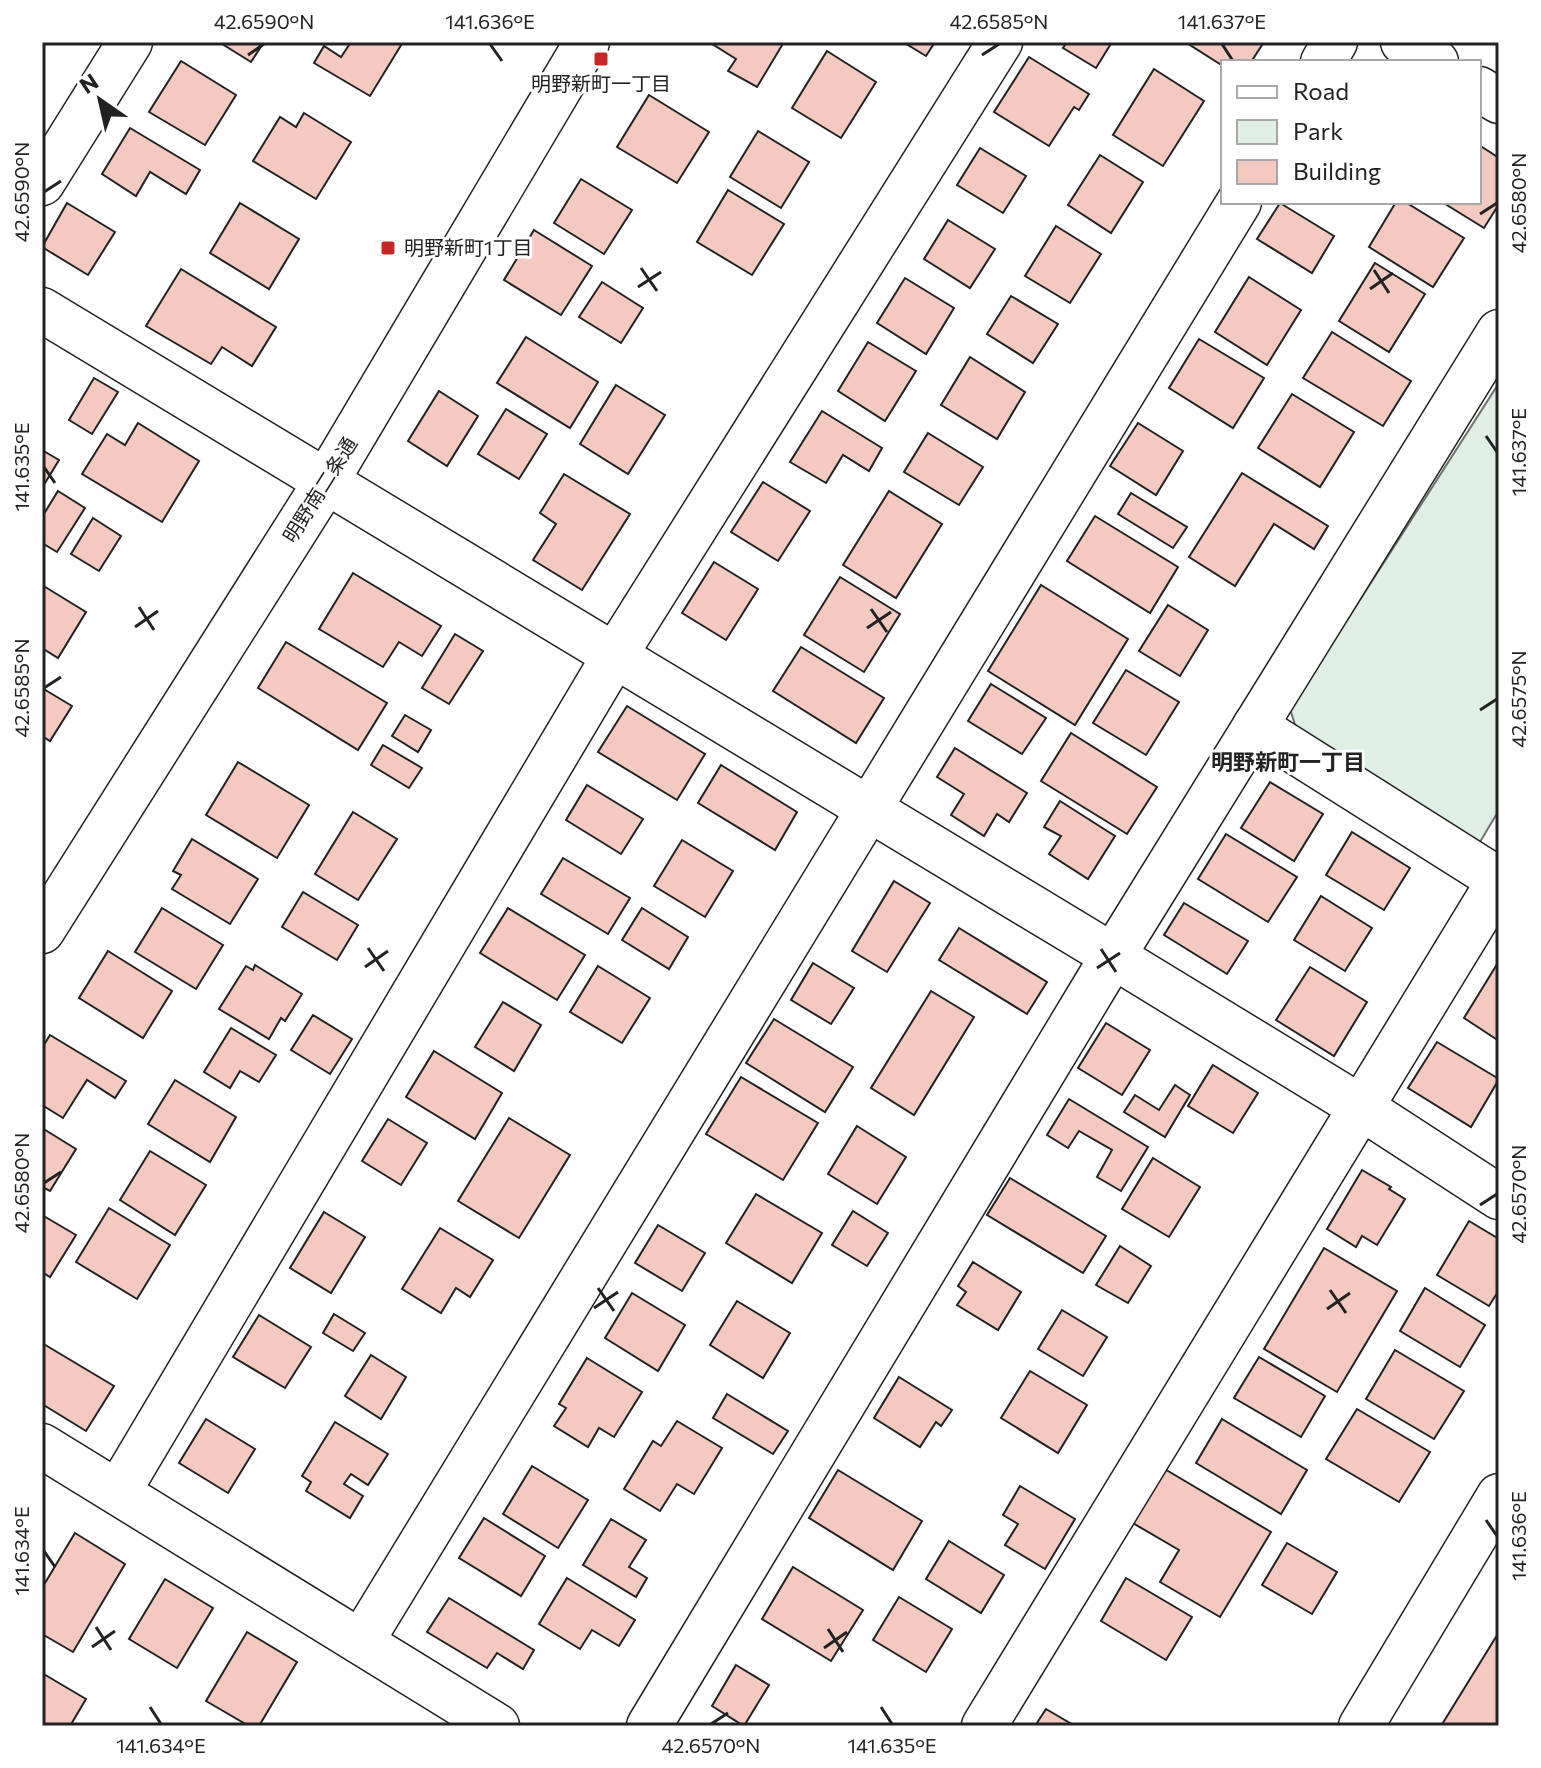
<svg xmlns="http://www.w3.org/2000/svg" width="1541" height="1768" font-family="Commissioner,'Noto Sans JP',sans-serif">
<rect width="100%" height="100%" fill="#fff"/>
<path fill="#e0efe3" stroke="#6f6f6f" stroke-width="2" d="M1499,383v427l-19,32 -182,-108 -8,-25z"/>
<g fill="#f3c9c0" stroke="#222" stroke-width="2">
<path d="M219,42h45l-13,20z"/>
<path d="M351,42h52l-33,54 -56,-33 10,-17 17,11z"/>
<path d="M709,42h75l-27,45 -29,-16 8,-12z"/>
<path d="M903,42h32l-9,14z"/>
<path d="M1067,42h45l-16,26 -33,-20z"/>
<path d="M1193,42h71l-13,20h-28v4l-33,-21z"/>
<path d="M827,51l49,31 -35,56 -49,-30z"/>
<path d="M1029,57l60,37 -10,16 -5,-3 -25,39 -55,-34z"/>
<path d="M181,61l55,34 -31,50 -56,-33z"/>
<path d="M1154,69l50,32 -41,65 -50,-31z"/>
<path d="M649,95l60,37 -32,51 -60,-36z"/>
<path d="M304,113l47,29 -35,57 -63,-38 27,-44 16,10z"/>
<path d="M130,128l70,42 -14,24 -36,-22 -14,24 -34,-22z"/>
<path d="M758,131l51,31 -28,46 -51,-31z"/>
<path d="M1479,145l20,13v46l-15,24 -42,-26h37z"/>
<path d="M980,148l46,28 -23,37 -46,-28z"/>
<path d="M1100,155l43,27 -32,51 -43,-28z"/>
<path d="M581,179l51,31 -28,44 -50,-31z"/>
<path d="M728,190l56,34 -32,51 -55,-33z"/>
<path d="M1396,202h9l59,36 -31,49 -64,-40z"/>
<path d="M67,203l48,29 -27,43 -46,-28z"/>
<path d="M240,203l59,36 -30,50 -59,-36z"/>
<path d="M1280,203l54,33 -22,37 -55,-34z"/>
<path d="M948,220l47,29 -25,39 -46,-29z"/>
<path d="M1056,226l45,28 -31,49 -45,-27z"/>
<path d="M534,230l58,36 -31,49 -57,-35z"/>
<path d="M1375,263l50,31 -36,58 -50,-31z"/>
<path d="M181,269l95,58 -24,39 -30,-19 -11,17 -65,-38z"/>
<path d="M1249,277l52,33 -34,55 -52,-33z"/>
<path d="M905,278l49,30 -28,46 -49,-31z"/>
<path d="M602,282l41,26 -22,35 -42,-26z"/>
<path d="M1011,296l47,28 -25,39 -46,-29z"/>
<path d="M1332,332l79,49 -28,45 -80,-48z"/>
<path d="M526,337l72,45 -28,46 -73,-45z"/>
<path d="M1199,339l65,39 -31,50 -64,-40z"/>
<path d="M868,342l48,29 -31,50 -47,-30z"/>
<path d="M970,357l55,35 -28,47 -56,-34z"/>
<path d="M94,378l24,14 -26,42 -23,-14z"/>
<path d="M616,385l49,30 -37,59 -48,-30z"/>
<path d="M439,391l39,25 -31,50 -39,-25z"/>
<path d="M1292,394l62,38 -34,55 -62,-39z"/>
<path d="M506,409l41,25 -28,45 -41,-25z"/>
<path d="M822,411l60,37 -13,23 -26,-16 -17,28 -36,-21z"/>
<path d="M138,423l61,38 -37,61 -80,-48 25,-40 18,11z"/>
<path d="M1138,423l45,28 -27,44 -46,-29z"/>
<path d="M928,433l55,34 -24,38 -55,-33z"/>
<path d="M42,450l17,10 -17,28z"/>
<path d="M1242,473l86,53 -14,23 -40,-25 -39,62 -46,-29z"/>
<path d="M564,474l66,40 -48,76 -49,-30 23,-36 -16,-11z"/>
<path d="M763,482l47,29 -32,50 -47,-29z"/>
<path d="M58,491l27,17 -28,44 -15,-9v-26z"/>
<path d="M889,491l53,33 -46,74 -53,-33z"/>
<path d="M1131,493l56,34 -14,21 -55,-34z"/>
<path d="M1095,516l83,51 -28,46 -83,-52z"/>
<path d="M93,518l28,18 -22,35 -28,-17z"/>
<path d="M714,562l44,27 -32,51 -44,-27z"/>
<path d="M353,573l88,53 -19,30 -23,-14 -16,25 -64,-38z"/>
<path d="M840,577l60,37 -36,58 -60,-37z"/>
<path d="M42,585l44,27 -28,46 -16,-10z"/>
<path d="M1041,585l87,54 -53,86 -87,-54z"/>
<path d="M1168,605l40,25 -28,46 -41,-25z"/>
<path d="M455,634l28,17 -34,53 -27,-16z"/>
<path d="M286,642l101,61 -29,47 -100,-62z"/>
<path d="M801,647l83,51 -28,45 -83,-52z"/>
<path d="M1126,670l53,32 -33,53 -53,-32z"/>
<path d="M991,684l55,34 -24,36 -54,-33z"/>
<path d="M42,688l30,18 -22,35 -8,-5z"/>
<path d="M627,706l78,48 -28,46 -79,-48z"/>
<path d="M405,715l26,15 -13,22 -26,-16z"/>
<path d="M1071,733l86,54 -30,47 -86,-53z"/>
<path d="M383,745l39,23 -13,20 -38,-23z"/>
<path d="M955,748l72,45 -18,29 -12,-8 -13,22 -33,-21 13,-21 -27,-17z"/>
<path d="M238,762l71,43 -32,53 -71,-43z"/>
<path d="M721,765l76,47 -22,38 -77,-47z"/>
<path d="M1270,782l53,32 -29,47 -53,-33z"/>
<path d="M587,785l56,34 -22,35 -55,-34z"/>
<path d="M1060,801l55,35 -27,43 -39,-25 12,-18 -17,-9z"/>
<path d="M353,812l44,27 -39,61 -43,-26z"/>
<path d="M1352,832l58,36 -26,42 -58,-35z"/>
<path d="M1226,834l71,43 -29,45 -70,-43z"/>
<path d="M192,839l66,40 -28,45 -58,-35 9,-14 -8,-4z"/>
<path d="M682,840l51,31 -28,46 -51,-31z"/>
<path d="M563,858l67,40 -22,36 -67,-40z"/>
<path d="M894,881l36,22 -43,69 -35,-21z"/>
<path d="M303,892l55,33 -21,35 -55,-33z"/>
<path d="M1321,896l51,32 -27,43 -51,-31z"/>
<path d="M1184,903l64,38 -21,33 -63,-39z"/>
<path d="M162,908l61,37 -27,44 -61,-37z"/>
<path d="M508,908l77,47 -28,45 -77,-47z"/>
<path d="M642,908l46,29 -19,32 -47,-29z"/>
<path d="M959,928l88,54 -20,32 -88,-54z"/>
<path d="M108,951l64,40 -29,47 -64,-40z"/>
<path d="M1499,961v80l-35,-23z"/>
<path d="M813,963l41,25 -23,36 -40,-24z"/>
<path d="M255,965l47,29 -17,27 -4,-3 -12,21 -50,-30 27,-43 7,4z"/>
<path d="M598,966l52,32 -28,45 -52,-31z"/>
<path d="M1310,967l57,35 -33,54 -58,-36z"/>
<path d="M931,991l43,26 -60,98 -43,-27z"/>
<path d="M503,1002l38,23 -27,46 -39,-24z"/>
<path d="M313,1015l39,24 -22,35 -39,-24z"/>
<path d="M774,1019l79,48 -28,45 -79,-49z"/>
<path d="M1106,1023l44,27 -28,45 -44,-27z"/>
<path d="M231,1028l45,27 -17,27 -19,-11 -10,17 -26,-16z"/>
<path d="M50,1035l76,46 -11,17 -28,-18 -24,38 -21,-13v-57z"/>
<path d="M1437,1042l62,37 -28,48 -63,-39z"/>
<path d="M434,1051l68,42 -27,46 -69,-42z"/>
<path d="M1213,1065l45,28 -25,40 -45,-27z"/>
<path d="M741,1077l77,46 -35,57 -77,-46z"/>
<path d="M175,1080l61,37 -26,45 -62,-38z"/>
<path d="M1175,1085l15,10 -25,42 -41,-25 11,-17 24,15z"/>
<path d="M1069,1099l79,48 -27,44 -24,-14 15,-27 -33,-19 -11,17 -21,-13z"/>
<path d="M509,1118l61,37 -51,83 -61,-37z"/>
<path d="M388,1119l39,24 -26,42 -39,-24z"/>
<path d="M857,1126l49,31 -29,47 -49,-30z"/>
<path d="M42,1128l34,21 -26,42 -8,-4z"/>
<path d="M150,1151l56,34 -31,50 -55,-35z"/>
<path d="M1153,1158l47,29 -31,50 -47,-28z"/>
<path d="M1362,1170l29,17 -2,2 16,10 -28,46 -15,-9 -6,11 -29,-18z"/>
<path d="M1010,1178l96,58 -23,37 -96,-58z"/>
<path d="M756,1194l66,39 -30,50 -66,-40z"/>
<path d="M109,1208l61,37 -33,54 -61,-37z"/>
<path d="M853,1211l35,22 -21,33 -35,-21z"/>
<path d="M324,1212l41,25 -34,56 -41,-25z"/>
<path d="M42,1215l34,20 -26,42 -8,-5z"/>
<path d="M1469,1221l30,18v51l-10,16 -52,-31z"/>
<path d="M658,1225l47,28 -23,38 -47,-28z"/>
<path d="M440,1228l53,32 -23,37 -14,-9 -15,25 -39,-24z"/>
<path d="M1120,1246l31,20 -23,37 -32,-18z"/>
<path d="M1324,1248l73,43 -60,101 -73,-43z"/>
<path d="M973,1262l48,30 -23,38 -41,-25 9,-13 -8,-6z"/>
<path d="M1425,1288l60,37 -25,42 -60,-36z"/>
<path d="M632,1293l53,32 -27,46 -53,-33z"/>
<path d="M737,1301l53,32 -27,45 -53,-33z"/>
<path d="M1062,1310l45,27 -24,39 -45,-27z"/>
<path d="M334,1314l31,19 -12,18 -30,-18z"/>
<path d="M259,1315l52,32 -26,41 -52,-31z"/>
<path d="M42,1343l72,43 -28,45 -44,-27z"/>
<path d="M1395,1350l69,41 -30,48 -68,-40z"/>
<path d="M371,1355l35,22 -25,42 -36,-23z"/>
<path d="M1259,1357l66,39 -24,41 -67,-39z"/>
<path d="M587,1358l55,34 -28,45 -15,-9 -11,19 -34,-21 12,-18 -7,-4z"/>
<path d="M1030,1371l57,34 -29,48 -57,-35z"/>
<path d="M899,1377l53,33 -11,16 -5,-4 -16,25 -46,-29z"/>
<path d="M727,1394l61,37 -15,23 -60,-36z"/>
<path d="M1357,1409l73,43 -31,50 -73,-43z"/>
<path d="M206,1419l49,30 -27,44 -49,-30z"/>
<path d="M1222,1419l85,51 -26,44 -85,-51z"/>
<path d="M677,1421l45,27 -28,46 -17,-10 -17,27 -36,-22 29,-48 8,5z"/>
<path d="M335,1422l53,32 -20,31 -17,-11 -7,10 19,12 -13,22 -44,-27 5,-9 -9,-6z"/>
<path d="M532,1466l56,34 -30,48 -55,-34z"/>
<path d="M1163,1468l108,64 -51,85 -60,-35 19,-32 -48,-28z"/>
<path d="M838,1470l84,51 -29,49 -84,-52z"/>
<path d="M1020,1486l55,33 -30,50 -40,-24 13,-21 -15,-9z"/>
<path d="M484,1518l61,38 -24,40 -62,-38z"/>
<path d="M611,1519l35,21 -17,27 18,11 -11,19 -53,-32z"/>
<path d="M75,1533l50,31 -52,88 -31,-18v-46z"/>
<path d="M949,1541l55,34 -23,38 -55,-34z"/>
<path d="M1287,1543l50,29 -25,42 -50,-29z"/>
<path d="M793,1567l70,43 -32,51 -69,-42z"/>
<path d="M567,1578l68,42 -16,26 -27,-16 -12,19 -41,-25z"/>
<path d="M1126,1578l66,39 -26,43 -65,-39z"/>
<path d="M165,1579l48,29 -36,60 -48,-29z"/>
<path d="M899,1597l53,32 -26,43 -53,-32z"/>
<path d="M449,1598l85,52 -11,19 -26,-16 -10,15 -60,-36z"/>
<path d="M247,1632l50,30 -38,64h-10l-43,-25z"/>
<path d="M1499,1632v94h-58z"/>
<path d="M736,1665l33,20 -25,41 -32,-20z"/>
<path d="M42,1673l44,26 -16,27h-28z"/>
<path d="M1046,1709l29,17h-40z"/>
</g>
<g fill="none" stroke-linecap="round" stroke-linejoin="round">
<g stroke="#222" stroke-width="47">
<g id="minor">
<path d="M1403,42l33,20"/>
<path d="M1323,62l12,-20"/>
<path d="M1479,89l20,12"/>
<path d="M42,183l88,-141"/>
<path d="M42,310l1071,646 249,152 137,89"/>
<path d="M1255,726l244,154"/>
<path d="M42,931l285,-451 260,-438"/>
<path d="M42,1446l455,280"/>
<path d="M118,1492l497,-837 385,-613"/>
<path d="M361,1642l878,-1440"/>
<path d="M649,1726l464,-770 386,-624"/>
<path d="M984,1726l515,-845"/>
<path d="M1361,1726l138,-230"/>
</g>
</g>
<use href="#minor" stroke="#fff" stroke-width="44"/>
</g>
<path fill="none" stroke="#222" stroke-width="3" d="M490,44l12,17M1222,44l11,17M248,55l16,-11M982,55l17,-11M44,192l17,-11M1480,214l17,-11M641,268l16,23M1374,270l15,23M638,287l23,-15M1370,289l23,-16M1486,436l11,16M44,467l11,16M139,607l15,23M871,609l16,23M135,627l23,-16M867,628l24,-16M44,688l17,-11M1480,710l17,-11M368,948l16,23M1101,949l15,23M365,967l23,-16M1097,968l23,-15M44,1183l17,-11M1480,1205l17,-11M598,1288l16,23M1330,1290l16,23M594,1308l24,-16M1327,1309l23,-16M1486,1520l11,16M44,1551l11,16M96,1627l15,23M828,1629l15,23M92,1647l23,-16M824,1648l23,-16M150,1707l11,17M881,1707l11,17M711,1724l17,-11"/>
<g fill="#c62828" stroke="#fff" stroke-width="3">
<rect x="593" y="51" width="16" height="16" rx="4"/>
<rect x="380" y="240" width="16" height="16" rx="4"/>
</g>
<g text-anchor="middle" stroke-width="6" stroke-linejoin="round" paint-order="stroke">
<g font-size="20" fill="#222" stroke="#fff">
<text x="601" y="91">明野新町一丁目</text>
<text x="404" y="255" text-anchor="start">明野新町1丁目</text>
</g>
<g font-size="20" fill="#222" stroke="#fff">
<text transform="translate(320 490) rotate(-58)" y="7">明野南二条通</text>
</g>
<g font-size="22" font-weight="bold" fill="#222" stroke="#fff">
<text x="1288" y="770">明野新町一丁目</text>
</g>
</g>
<rect width="1541" height="1768" fill="none" stroke="#ffffff" stroke-width="88"/>
<rect x="1221" y="60" width="260" height="144" fill="#ffffff" stroke="#a7a7a7" stroke-width="2"/>
<rect x="1237" y="86" width="40" height="12" fill="#ffffff" stroke="#a7a7a7" stroke-width="2"/>
<text x="1293" y="100" font-size="24" fill="#222222">Road</text>
<rect x="1237" y="120" width="40" height="24" fill="#e0efe3" stroke="#a7a7a7" stroke-width="2"/>
<text x="1293" y="140" font-size="24" fill="#222222">Park</text>
<rect x="1237" y="160" width="40" height="24" fill="#f3c9c0" stroke="#a7a7a7" stroke-width="2"/>
<text x="1293" y="180" font-size="24" fill="#222222">Building</text>
<g transform="translate(100 100) rotate(326)" stroke="#ffffff" stroke-width="6" paint-order="stroke">
<path d="M0-6L14 30L0 20L-14 30Z" fill="#222222"/>
<text y="-12" font-size="22" font-weight="bold" text-anchor="middle" fill="#222222">N</text>
</g>
<rect x="44" y="44" width="1453" height="1680" fill="none" stroke="#222" stroke-width="3"/>
<g font-size="20" text-anchor="middle" fill="#222">
<text x="264" y="29">42.6590°N</text>
<text x="490" y="29">141.636°E</text>
<text x="999" y="29">42.6585°N</text>
<text x="1222" y="29">141.637°E</text>
<text transform="translate(22 192) rotate(-90)" y="7">42.6590°N</text>
<text transform="translate(1519 203) rotate(-90)" y="7">42.6580°N</text>
<text transform="translate(1519 452) rotate(-90)" y="7">141.637°E</text>
<text transform="translate(22 467) rotate(-90)" y="7">141.635°E</text>
<text transform="translate(22 688) rotate(-90)" y="7">42.6585°N</text>
<text transform="translate(1519 699) rotate(-90)" y="7">42.6575°N</text>
<text transform="translate(22 1183) rotate(-90)" y="7">42.6580°N</text>
<text transform="translate(1519 1194) rotate(-90)" y="7">42.6570°N</text>
<text transform="translate(1519 1536) rotate(-90)" y="7">141.636°E</text>
<text transform="translate(22 1551) rotate(-90)" y="7">141.634°E</text>
<text x="161" y="1753">141.634°E</text>
<text x="711" y="1753">42.6570°N</text>
<text x="892" y="1753">141.635°E</text>
</g>
</svg>
